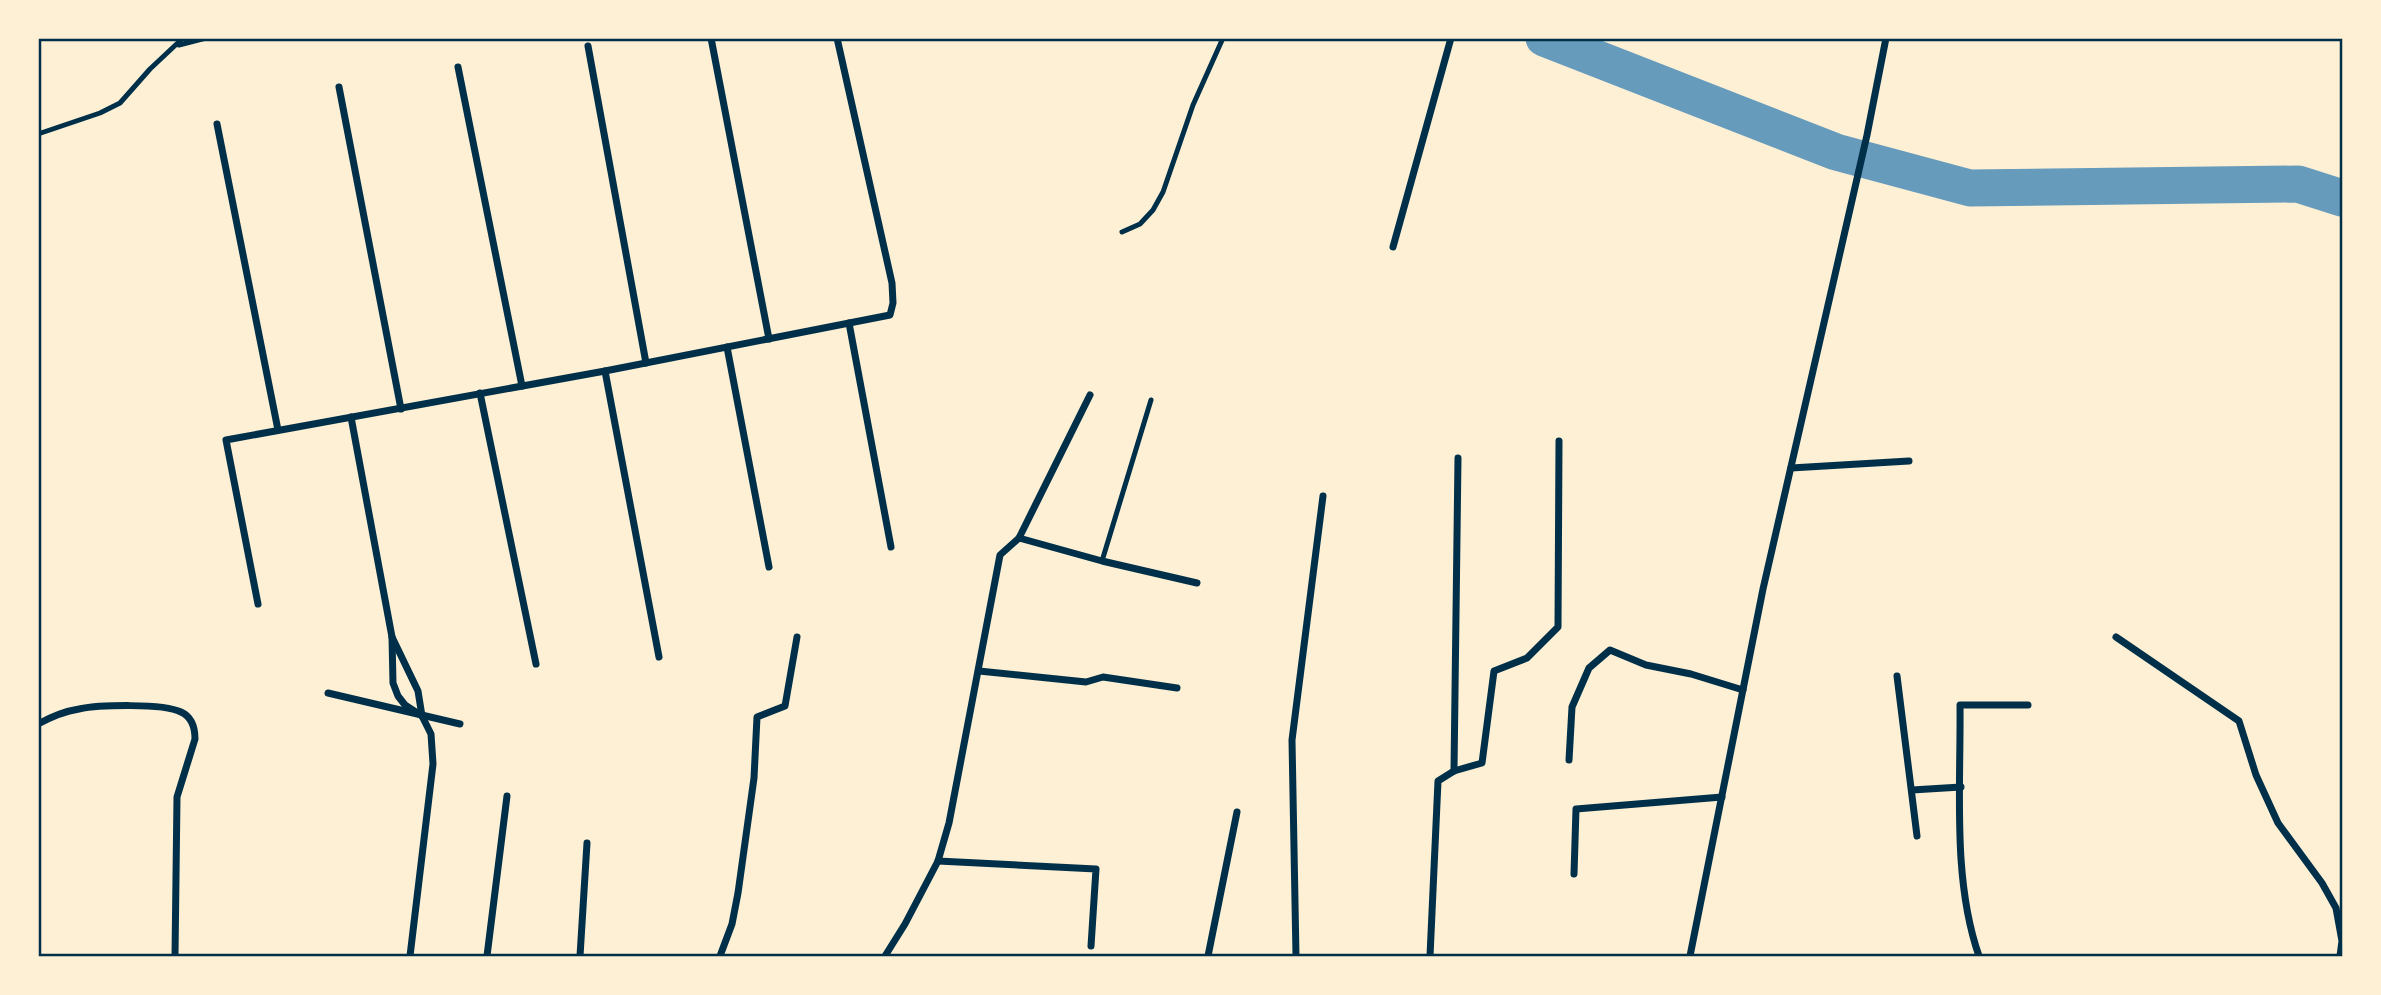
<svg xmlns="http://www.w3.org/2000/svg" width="2381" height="995" font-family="'Archivo Narrow',sans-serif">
<rect width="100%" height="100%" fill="#fdf0d5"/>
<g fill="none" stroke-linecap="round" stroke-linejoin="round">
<path stroke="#669bbc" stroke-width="37" d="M1544,38l292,114 134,36 328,-4 44,14"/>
<g stroke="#003049" stroke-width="5">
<path d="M179,45l27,-7"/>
<path d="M38,134l62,-21 20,-10 30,-34 33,-31"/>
<path d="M1122,232l18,-8 13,-14 10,-18 30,-87 30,-67"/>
<path d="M1102,561l49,-161"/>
</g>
<g stroke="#003049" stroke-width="7">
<path d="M711,38l58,301"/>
<path d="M588,46l58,317"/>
<path d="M458,67l64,319"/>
<path d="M339,87l62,322"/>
<path d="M217,124l61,306"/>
<path d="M1393,247l58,-209"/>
<path d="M849,323l42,224"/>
<path d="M727,347l42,220"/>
<path d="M605,371l54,286"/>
<path d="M480,393l56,271"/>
<path d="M351,417l41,220 1,46 5,13 7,9 17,11"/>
<path d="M1791,468l118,-7"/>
<path d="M1019,538l71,-143"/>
<path d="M258,604l-32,-164 379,-69 285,-56 3,-12 -1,-20 -55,-245"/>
<path d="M392,637l26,54 4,25 9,18 2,30 -23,192"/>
<path d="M2116,637l123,84 17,54 22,48 44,60 14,25 6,33 -2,15"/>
<path d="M979,671l107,11 17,-5 74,11"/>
<path d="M1897,676l20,160"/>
<path d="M328,693l132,31"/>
<path d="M38,724c11,-6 28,-13 41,-15 20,-4 84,-6 102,3 11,5 14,15 14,27l-18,58 -2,159"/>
<path d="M1569,760l3,-53 17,-39 21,-18 36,15 45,9 52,16"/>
<path d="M1454,771l4,-313"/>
<path d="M1912,790l49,-3"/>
<path d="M938,861l158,8 -5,77"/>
<path d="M1574,874l2,-65 146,-12"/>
<path d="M487,956l20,-160"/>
<path d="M580,956l7,-113"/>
<path d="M720,956l12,-32 6,-31 16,-115 3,-61 28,-11 12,-69"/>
<path d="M885,956l20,-32 33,-63 11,-38 51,-268 19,-17 83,23 95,22"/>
<path d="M1208,956l29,-144"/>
<path d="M1296,956l-4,-216 31,-244"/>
<path d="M1430,956l8,-175 16,-10 28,-8 12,-92 33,-13 31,-31 1,-186"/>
<path d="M1690,956l73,-367 104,-454 19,-97"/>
<path d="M1979,956c-27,-77 -18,-170 -19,-251h68"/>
</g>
</g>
<rect width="2381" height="995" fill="none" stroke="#fdf0d5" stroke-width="80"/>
<rect x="40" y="40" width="2301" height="915" fill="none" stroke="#003049" stroke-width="2.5"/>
</svg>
